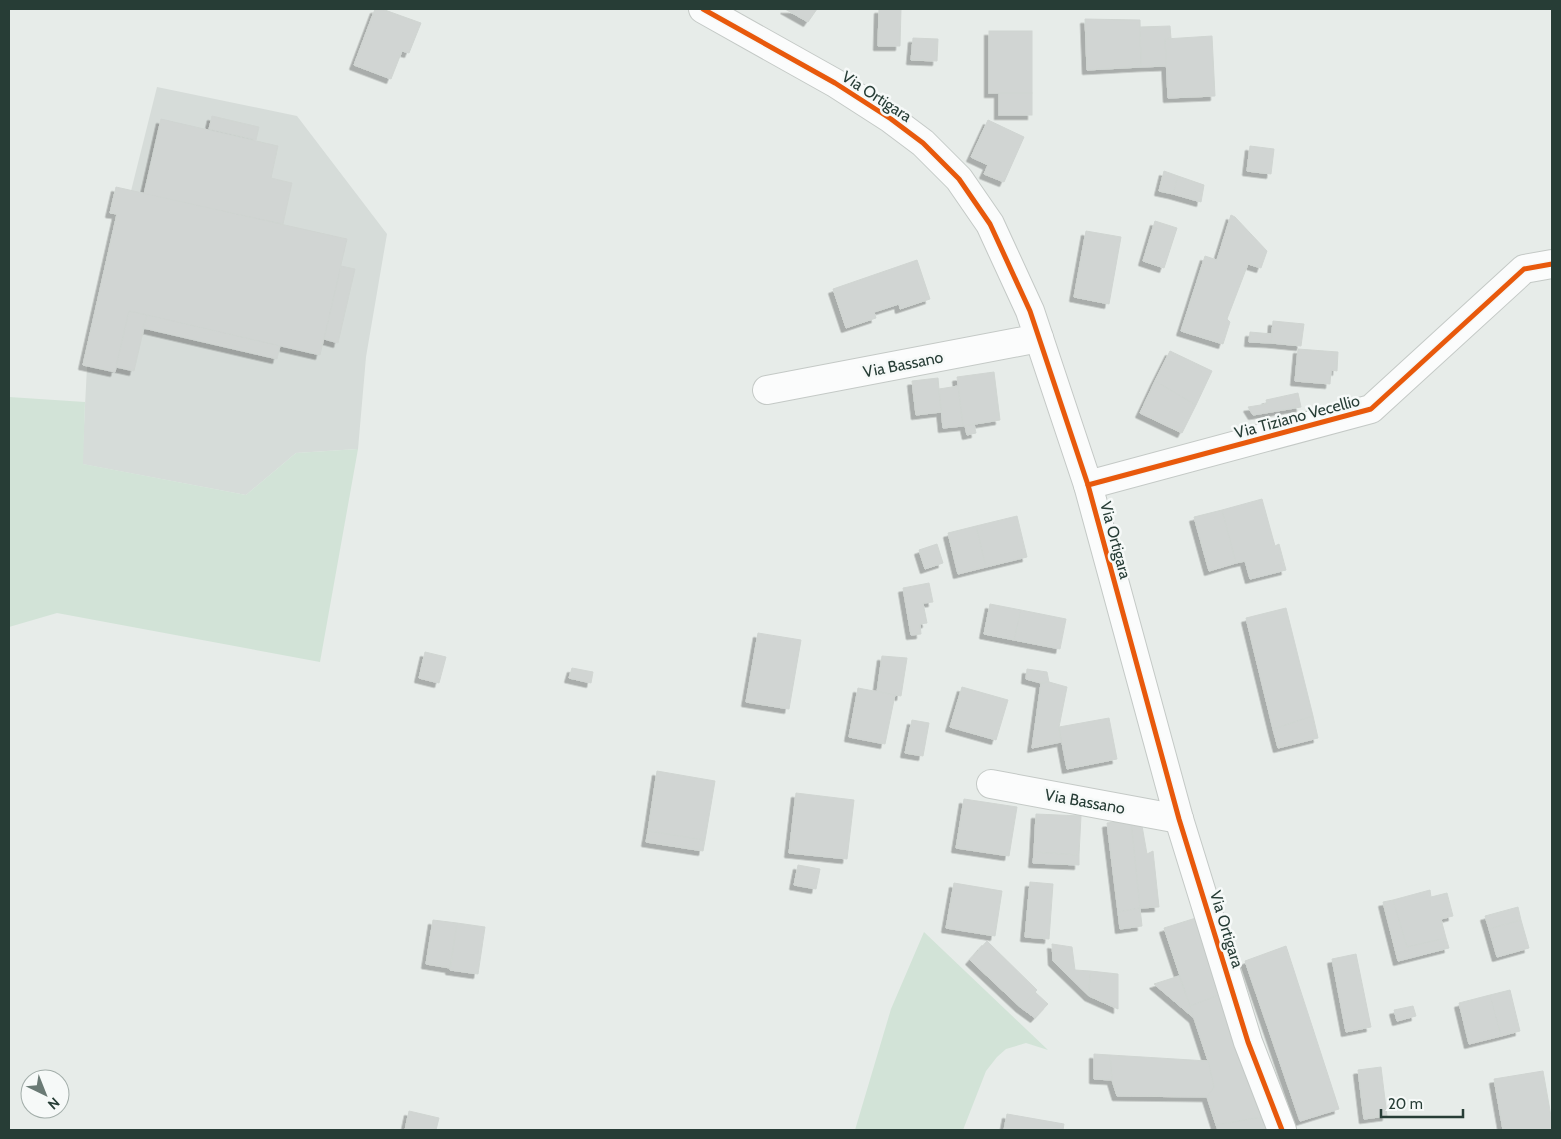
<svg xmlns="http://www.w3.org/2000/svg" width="1561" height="1139" font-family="Cabin,sans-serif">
<defs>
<filter id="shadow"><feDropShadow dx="-4.5" dy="4.5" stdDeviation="0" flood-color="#0004"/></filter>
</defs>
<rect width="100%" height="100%" fill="#e7ece9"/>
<path fill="#d6dcd9" d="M157,87l140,29 90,118 -21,123 -8,92 -62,4 -50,42 -164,-31 5,-97z"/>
<g fill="#d2e3d7">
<path d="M9,397l76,5 -2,62 163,31 50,-42 62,-4 -38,213 -263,-49 -48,14z"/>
<path d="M924,932l124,118 -22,-7 -20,6 -9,8 -11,14 -23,59h-108l36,-121z"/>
</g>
<g fill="#d1d5d3" stroke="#d0d5d2" filter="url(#shadow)">
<path d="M375,9h7l39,14 -12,30 -7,-2 -11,28 -37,-14z"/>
<path d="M785,9h32l-9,13z"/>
<path d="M879,9h22l-1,37h-22z"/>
<path d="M1085,19l55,1 1,47 -54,3z"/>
<path d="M1170,26l1,12 -6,1 2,27 -26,1 -1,-40z"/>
<rect x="989" y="31" width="43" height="62"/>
<path d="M1212,36l3,60 -47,2 -3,-59z"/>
<path d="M913,38l25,1 -1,22 -26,-1z"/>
<rect x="999" y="93" width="33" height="22"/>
<path d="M212,116l47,11 -3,13 -47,-11z"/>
<path d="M161,119l117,27 -7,32 21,5 -9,41 -139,-30z"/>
<path d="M988,120l36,17 -20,45 -20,-8 4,-9 -17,-8z"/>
<path d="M1250,146l24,3 -3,25 -24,-3z"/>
<path d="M1164,171l14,5 -5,18 -14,-3z"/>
<path d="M1178,176l26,9 -3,17 -28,-8z"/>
<path d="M116,187l231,52 -27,116 -191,-44 -14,61 -32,-7 34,-151 -7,-1z"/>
<path d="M1231,215l4,2 32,34 -6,17 -13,-4 -21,55 3,3 -7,22 -42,-13 24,-75 12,4z"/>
<path d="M1155,221l22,7 -13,40 -21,-7z"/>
<path d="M1086,231l35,6 -12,67 -35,-7z"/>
<path d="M917,260l13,39 -30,10 -1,-5 -25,8 2,6 -30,10 -13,-39z"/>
<path d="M341,266l14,3 -17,74 -14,-4z"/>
<path d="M129,311l18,4 -13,56 -18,-4z"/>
<path d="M147,315l133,31 -3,13 -134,-31z"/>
<path d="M1273,321l31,3 -3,22 -30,-3z"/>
<path d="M1250,332l22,2 -1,9 -22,-1z"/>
<path d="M1298,349l40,3 -1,19 -6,-1 -1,14 -35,-3z"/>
<path d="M1170,351l42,20 -16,34 -41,-24z"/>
<path d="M994,372l6,48 -37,6 -6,-49z"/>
<path d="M938,378l3,34 -25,3 -4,-34z"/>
<path d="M1155,381l41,24 -14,28 -42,-20z"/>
<path d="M958,386l5,40 -20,2 -4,-39z"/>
<path d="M1298,393l3,14 -48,8 -5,-8 19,-3 -1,-4z"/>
<path d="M974,424l2,9 -9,2 -2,-9z"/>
<path d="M1262,499l13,47 4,-2 7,26 -36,9 -5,-18 -9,2 -14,-53z"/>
<path d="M1222,510l14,53 -27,8 -15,-54z"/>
<path d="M1017,516l10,41 -41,10 -10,-41z"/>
<path d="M976,526l10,41 -28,7 -10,-41z"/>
<path d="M937,544l6,19 -18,6 -6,-19z"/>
<path d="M929,583l4,19 -10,1 4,20 -7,1 1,10 -10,1 -8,-47z"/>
<path d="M990,604l31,6 -7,30 -30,-6z"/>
<path d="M1286,608l27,108 -40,13 -27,-111z"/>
<path d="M1021,610l45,9 -6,30 -46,-9z"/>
<path d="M758,633l43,7 -12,69 -43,-7z"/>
<path d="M425,652l21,5 -7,26 -20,-5z"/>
<path d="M882,656l25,2 -6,38 -24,-4z"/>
<path d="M572,668l21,4 -2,11 -22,-5z"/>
<path d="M1027,669l20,3 2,10 -8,1 -15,-4z"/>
<path d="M1049,682l18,5 -8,40 2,15 -29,6 9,-65z"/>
<path d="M962,687l46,13 -12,40 -46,-13z"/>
<path d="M858,688l37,7 -10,49 -36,-7z"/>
<path d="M1313,716l5,22 -40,10 -5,-19z"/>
<path d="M1109,718l8,41 -50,10 -8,-42z"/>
<path d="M912,720l17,3 -6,33 -18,-3z"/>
<path d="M657,771l58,10 -10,59 -57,-9z"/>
<path d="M796,793l58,7 -7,59 -58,-6z"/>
<path d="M964,799l53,8 -8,49 -53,-8z"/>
<path d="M1036,814l45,2 -2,39 -45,-3z"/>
<path d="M1131,820l9,88 -22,4 -11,-89z"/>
<path d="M1131,820h10l6,34 6,-3 6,56 -19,1z"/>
<path d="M648,831l57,9 -2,11 -57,-9z"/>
<path d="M1034,852l45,3v10l-46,-2z"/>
<path d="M798,865l22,4 -4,20 -22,-4z"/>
<path d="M1030,882l23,2 -4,55 -24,-2z"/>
<path d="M954,883l48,8 -7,45 -49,-8z"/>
<path d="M1430,890l1,7 16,-4 6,23 -12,3 5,19 -39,9 -14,-47z"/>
<path d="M1393,900l14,47 39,-9 3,10 -51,13 -15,-59z"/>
<path d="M1518,907l3,13 -32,9 -4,-13z"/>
<path d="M1140,908l2,18 -22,3 -2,-17z"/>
<path d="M1199,917l25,76 -34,13 -26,-78z"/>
<path d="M433,920l24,3 -7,45 -24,-4z"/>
<path d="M1521,920l8,28 -32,9 -8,-28z"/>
<path d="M457,923l28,4 -7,47 -28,-4z"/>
<path d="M987,941l50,49 -17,17 -50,-47z"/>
<path d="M1052,944l20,3 3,23 15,1 -1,25 -36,-35z"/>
<path d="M1286,946l53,163 -39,12 -55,-160z"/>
<path d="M1356,954l15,73 -25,5 -14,-73z"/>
<path d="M1090,971l28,3v35l-29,-13z"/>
<path d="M1179,976l11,30 5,13 -41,-35z"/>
<path d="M1510,990l10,41 -19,5 -11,-41z"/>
<path d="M1035,992l13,12 -13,14 -15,-11z"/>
<path d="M1224,993l39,124 -47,8 -9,-28 7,-10 -6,-26 -18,-55z"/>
<path d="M1490,995l11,41 -32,8 -10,-41z"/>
<path d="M1413,1006l3,10 -19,5 -3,-11z"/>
<path d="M1094,1054l16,1 2,25 -18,-1z"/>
<path d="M1110,1055l98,6 6,26 -7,10 -90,-1 -5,-16z"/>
<path d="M1381,1067l6,49 -23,3 -6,-49z"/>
<path d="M1543,1071l9,51v8h-49l-9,-51z"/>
<path d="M409,1111l30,7 -3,12h-31z"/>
<path d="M1007,1114l57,10 -1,6h-59z"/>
<path d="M1263,1117l4,13h-49l-2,-5z"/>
</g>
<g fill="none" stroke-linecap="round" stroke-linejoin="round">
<g stroke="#c4c9c6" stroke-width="30">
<g id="minor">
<path d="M703,9l132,74 56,36 32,24 36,36 31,45 40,87 58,174 91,334 69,223 34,88"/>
<path d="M767,390l272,-52"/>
<path d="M1088,485l283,-76 153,-140 28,-5"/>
<path d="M991,784l188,35"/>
</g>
</g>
<use href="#minor" stroke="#fbfcfc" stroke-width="28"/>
<g stroke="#f6f9f8" stroke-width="8">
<g id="cycleway">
<path d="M703,9l132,74 56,36 32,24 36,36 31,45 40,87 58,174 91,334 69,223 34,88"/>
<path d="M1088,485l283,-76 153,-140 28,-5"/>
</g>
</g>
<use href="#cycleway" stroke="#e8590c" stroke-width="5"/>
</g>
<g text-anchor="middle" stroke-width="5" stroke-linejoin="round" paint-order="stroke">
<g font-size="16" fill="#273d36" stroke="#f6f9f8">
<text transform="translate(877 96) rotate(33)" y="6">Via Ortigara</text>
<text transform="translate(903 364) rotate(-11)" y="6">Via Bassano</text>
<text transform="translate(1297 416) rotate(-15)" y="6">Via Tiziano Vecellio</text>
<text transform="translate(1116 540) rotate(75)" y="6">Via Ortigara</text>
<text transform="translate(1085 801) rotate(10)" y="6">Via Bassano</text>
<text transform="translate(1227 929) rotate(73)" y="6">Via Ortigara</text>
</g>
</g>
<rect width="1561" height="1139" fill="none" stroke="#273d36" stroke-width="20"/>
<g transform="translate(45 1094) rotate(137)"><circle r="24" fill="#f6f9f8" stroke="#a3aeaa"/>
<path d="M0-4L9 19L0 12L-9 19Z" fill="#6a7a75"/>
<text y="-8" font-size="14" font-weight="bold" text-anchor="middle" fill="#273d36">N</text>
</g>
<path d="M1381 1109v8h82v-8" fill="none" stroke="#273d36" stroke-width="2.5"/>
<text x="1388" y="1109" font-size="15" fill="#273d36" stroke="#f6f9f8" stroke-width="4" paint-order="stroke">20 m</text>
</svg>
